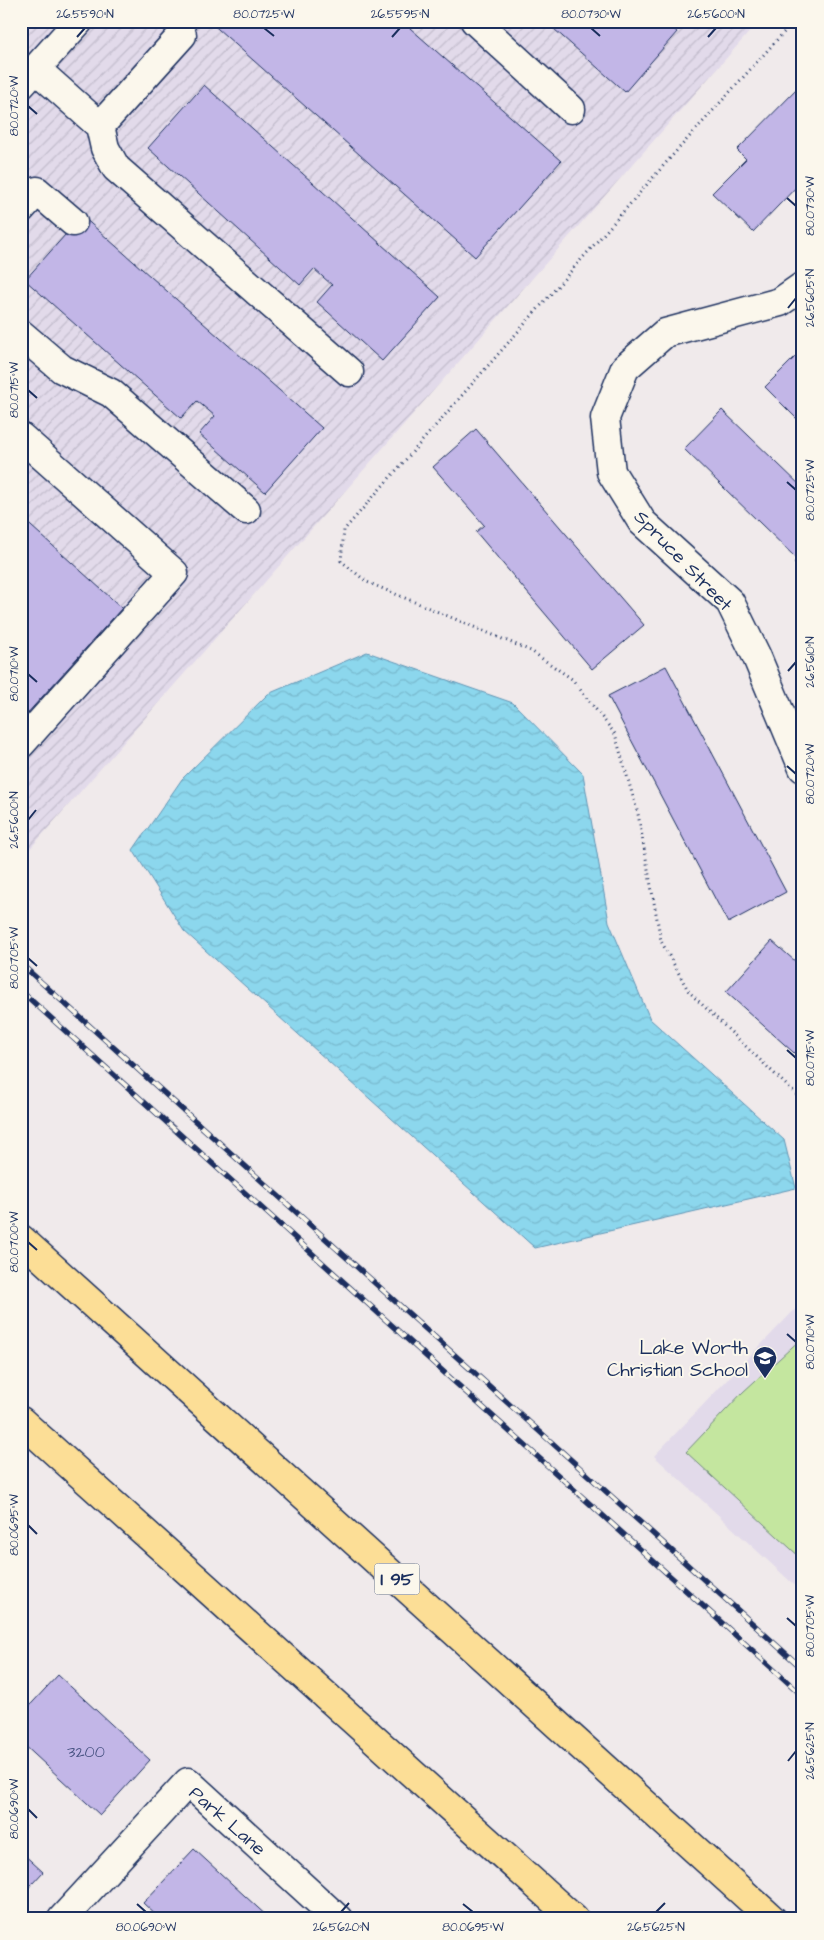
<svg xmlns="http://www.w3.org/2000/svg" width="824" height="1940" font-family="'Architects Daughter',sans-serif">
<defs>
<pattern id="industrial-furrows" width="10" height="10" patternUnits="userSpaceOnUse" patternTransform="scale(1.25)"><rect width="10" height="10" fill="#e2daea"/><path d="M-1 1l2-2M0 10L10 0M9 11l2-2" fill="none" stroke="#c1bbcb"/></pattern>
<pattern id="water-waves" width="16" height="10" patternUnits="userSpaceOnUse" patternTransform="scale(1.25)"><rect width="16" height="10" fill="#8cd7ed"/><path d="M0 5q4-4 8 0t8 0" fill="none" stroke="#78b9ce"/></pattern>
</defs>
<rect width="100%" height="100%" fill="#f0eaeb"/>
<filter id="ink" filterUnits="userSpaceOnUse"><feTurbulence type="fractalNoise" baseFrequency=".02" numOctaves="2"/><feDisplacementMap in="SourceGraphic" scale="10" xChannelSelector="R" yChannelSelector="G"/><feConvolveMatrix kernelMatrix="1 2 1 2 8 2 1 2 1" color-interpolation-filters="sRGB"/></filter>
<g filter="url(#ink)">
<path fill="#e2daea" d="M803,1301v292l-149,-137z"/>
<path fill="url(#industrial-furrows)" d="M21,21h738l-738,838z"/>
<path fill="#c4e69f" stroke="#708a7e" d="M803,1337v223l-117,-108 57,-60z"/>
<path fill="url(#water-waves)" stroke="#5f94b4" d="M367,652l146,51 70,71 26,148 41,97 134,121 12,48 -261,60 -351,-317 -51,-81 49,-71 86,-85z"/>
<g fill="#c2b6e7" stroke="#1b2f5e">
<path d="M209,21h193l159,140 -86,96z"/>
<path d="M545,21h120l12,11 -52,60z"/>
<path d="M803,83v97l-50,52 -41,-39 34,-34 -9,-9z"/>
<path d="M204,85l236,212 -58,64 -65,-59 15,-17 -18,-16 -14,16 -152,-137z"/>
<path d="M82,216l240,212 -57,64 -66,-58 16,-18 -18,-15 -16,17 -156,-138z"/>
<path d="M803,349v76l-38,-38z"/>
<path d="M722,410l81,78v84l-9,-9 3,-4 -113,-110z"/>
<path d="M476,429l168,196 -52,44 -116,-137 8,-7 -51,-58z"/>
<path d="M21,517l101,91 -97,108 -4,-4z"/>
<path d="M666,666l120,226 -58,31 -120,-227z"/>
<path d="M772,941l31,27v93l-77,-69z"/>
<path d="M58,1675l92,85 -50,55 -79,-73v-27z"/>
<path d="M194,1849l76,70h-110l-17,-16z"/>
<path d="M21,1852l22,20 -22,24z"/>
</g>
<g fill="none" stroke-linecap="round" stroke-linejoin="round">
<g stroke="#1b2f5e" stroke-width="31">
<g id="minor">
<path d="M475,21l96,88"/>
<path d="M36,69l64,57 5,22 11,20 233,204"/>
<path d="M21,85l58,-64"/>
<path d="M100,126l82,-91"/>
<path d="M21,209l16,-18 36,31"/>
<path d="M803,286l-23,16 -115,31 -40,35 -20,50 6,54 31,50 88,80 26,53 47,113"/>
<path d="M21,334l41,35 49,24 135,117"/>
<path d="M21,437l153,136 -153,171"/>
<path d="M62,1919l126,-137 150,137"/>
</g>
</g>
<g stroke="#1b2f5e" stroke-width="31">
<g id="highway">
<path d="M21,1239l751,680"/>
<path d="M21,1421l553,498"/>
</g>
</g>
<g stroke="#1b2f5e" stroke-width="3" stroke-dasharray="1 4" stroke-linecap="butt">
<path d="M794,21l-122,135 -328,374 -3,31 26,21 164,69 41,28 43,55 23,80 23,127 28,51 114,109"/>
<path d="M21,268l2,2"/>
</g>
<use href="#minor" stroke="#fbf7ec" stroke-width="28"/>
<use href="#highway" stroke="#fcde96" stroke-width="28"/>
<g stroke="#1b2f5e" stroke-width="5.5">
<g id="rail">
<path d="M21,964l782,705"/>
<path d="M21,991l782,705"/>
</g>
</g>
<use href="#rail" stroke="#fbf7ec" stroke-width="4" stroke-dasharray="11" stroke-linecap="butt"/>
</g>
</g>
<path fill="none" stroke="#1b2f5e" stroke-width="2" d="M264,28l10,8M591,28l9,8M77,37l8,-9M392,37l8,-9M708,37l8,-9M28,106l9,8M787,198l9,8M788,308l8,-10M28,390l9,8M787,482l9,8M788,671l8,-9M28,674l9,8M787,766l9,8M28,820l8,-10M28,958l9,8M787,1050l9,8M28,1242l9,8M787,1334l9,8M28,1525l9,9M787,1618l9,8M788,1761l8,-10M28,1809l9,9M137,1904l9,8M463,1904l10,8M341,1912l8,-9M656,1912l9,-9"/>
<defs>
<g id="school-pin" transform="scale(1.25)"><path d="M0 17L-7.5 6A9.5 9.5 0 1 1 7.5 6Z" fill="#1b2f5e" stroke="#fbf7ec"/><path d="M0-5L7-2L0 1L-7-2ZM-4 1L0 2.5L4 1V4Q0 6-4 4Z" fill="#fff"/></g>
</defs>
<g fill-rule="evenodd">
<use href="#school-pin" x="765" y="1358"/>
</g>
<g text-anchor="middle" stroke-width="4" stroke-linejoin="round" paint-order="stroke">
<g font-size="16" fill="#455180">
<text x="86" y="1757">3200</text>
</g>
<rect fill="#fbf7ec" stroke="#5e6b89" stroke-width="1" x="374.5" y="1563.5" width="45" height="31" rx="4"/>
<g font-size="18" font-weight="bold" fill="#1b2f5e">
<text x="397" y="1585">I 95</text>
</g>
<g font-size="19" fill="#1b2f5e" stroke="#fbf7ec">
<text transform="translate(684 560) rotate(46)" y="7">Spruce Street</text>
<text transform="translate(228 1820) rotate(41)" y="7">Park Lane</text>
</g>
<g font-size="19" fill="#1b2f5e" stroke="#fbf7ec" text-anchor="end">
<text x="748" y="1354">Lake Worth<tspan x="748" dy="22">Christian School</tspan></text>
</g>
</g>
<rect width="824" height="1940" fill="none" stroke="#fbf7ec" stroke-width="55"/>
<rect x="28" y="28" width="768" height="1884" fill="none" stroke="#1b2f5e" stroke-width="2"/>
<g font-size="12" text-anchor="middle" fill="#1b2f5e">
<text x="85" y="18">26.5590°N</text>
<text x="264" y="18">80.0725°W</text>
<text x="400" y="18">26.5595°N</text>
<text x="591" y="18">80.0730°W</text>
<text x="716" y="18">26.5600°N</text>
<text transform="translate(14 106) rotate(-90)" y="4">80.0720°W</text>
<text transform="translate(810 206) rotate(-90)" y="4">80.0730°W</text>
<text transform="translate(810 298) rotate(-90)" y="4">26.5605°N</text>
<text transform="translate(14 390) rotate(-90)" y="4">80.0715°W</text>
<text transform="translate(810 490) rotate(-90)" y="4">80.0725°W</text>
<text transform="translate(810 662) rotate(-90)" y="4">26.5610°N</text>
<text transform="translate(14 674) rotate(-90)" y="4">80.0710°W</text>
<text transform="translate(810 774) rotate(-90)" y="4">80.0720°W</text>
<text transform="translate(14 820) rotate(-90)" y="4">26.5600°N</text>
<text transform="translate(14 958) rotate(-90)" y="4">80.0705°W</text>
<text transform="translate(810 1058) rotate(-90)" y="4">80.0715°W</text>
<text transform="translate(14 1242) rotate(-90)" y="4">80.0700°W</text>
<text transform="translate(810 1342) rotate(-90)" y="4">80.0710°W</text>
<text transform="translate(14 1525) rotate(-90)" y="4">80.0695°W</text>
<text transform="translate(810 1626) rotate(-90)" y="4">80.0705°W</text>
<text transform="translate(810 1751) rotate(-90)" y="4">26.5625°N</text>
<text transform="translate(14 1809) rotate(-90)" y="4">80.0690°W</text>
<text x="146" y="1931">80.0690°W</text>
<text x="341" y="1931">26.5620°N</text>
<text x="473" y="1931">80.0695°W</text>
<text x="656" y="1931">26.5625°N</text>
</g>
</svg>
